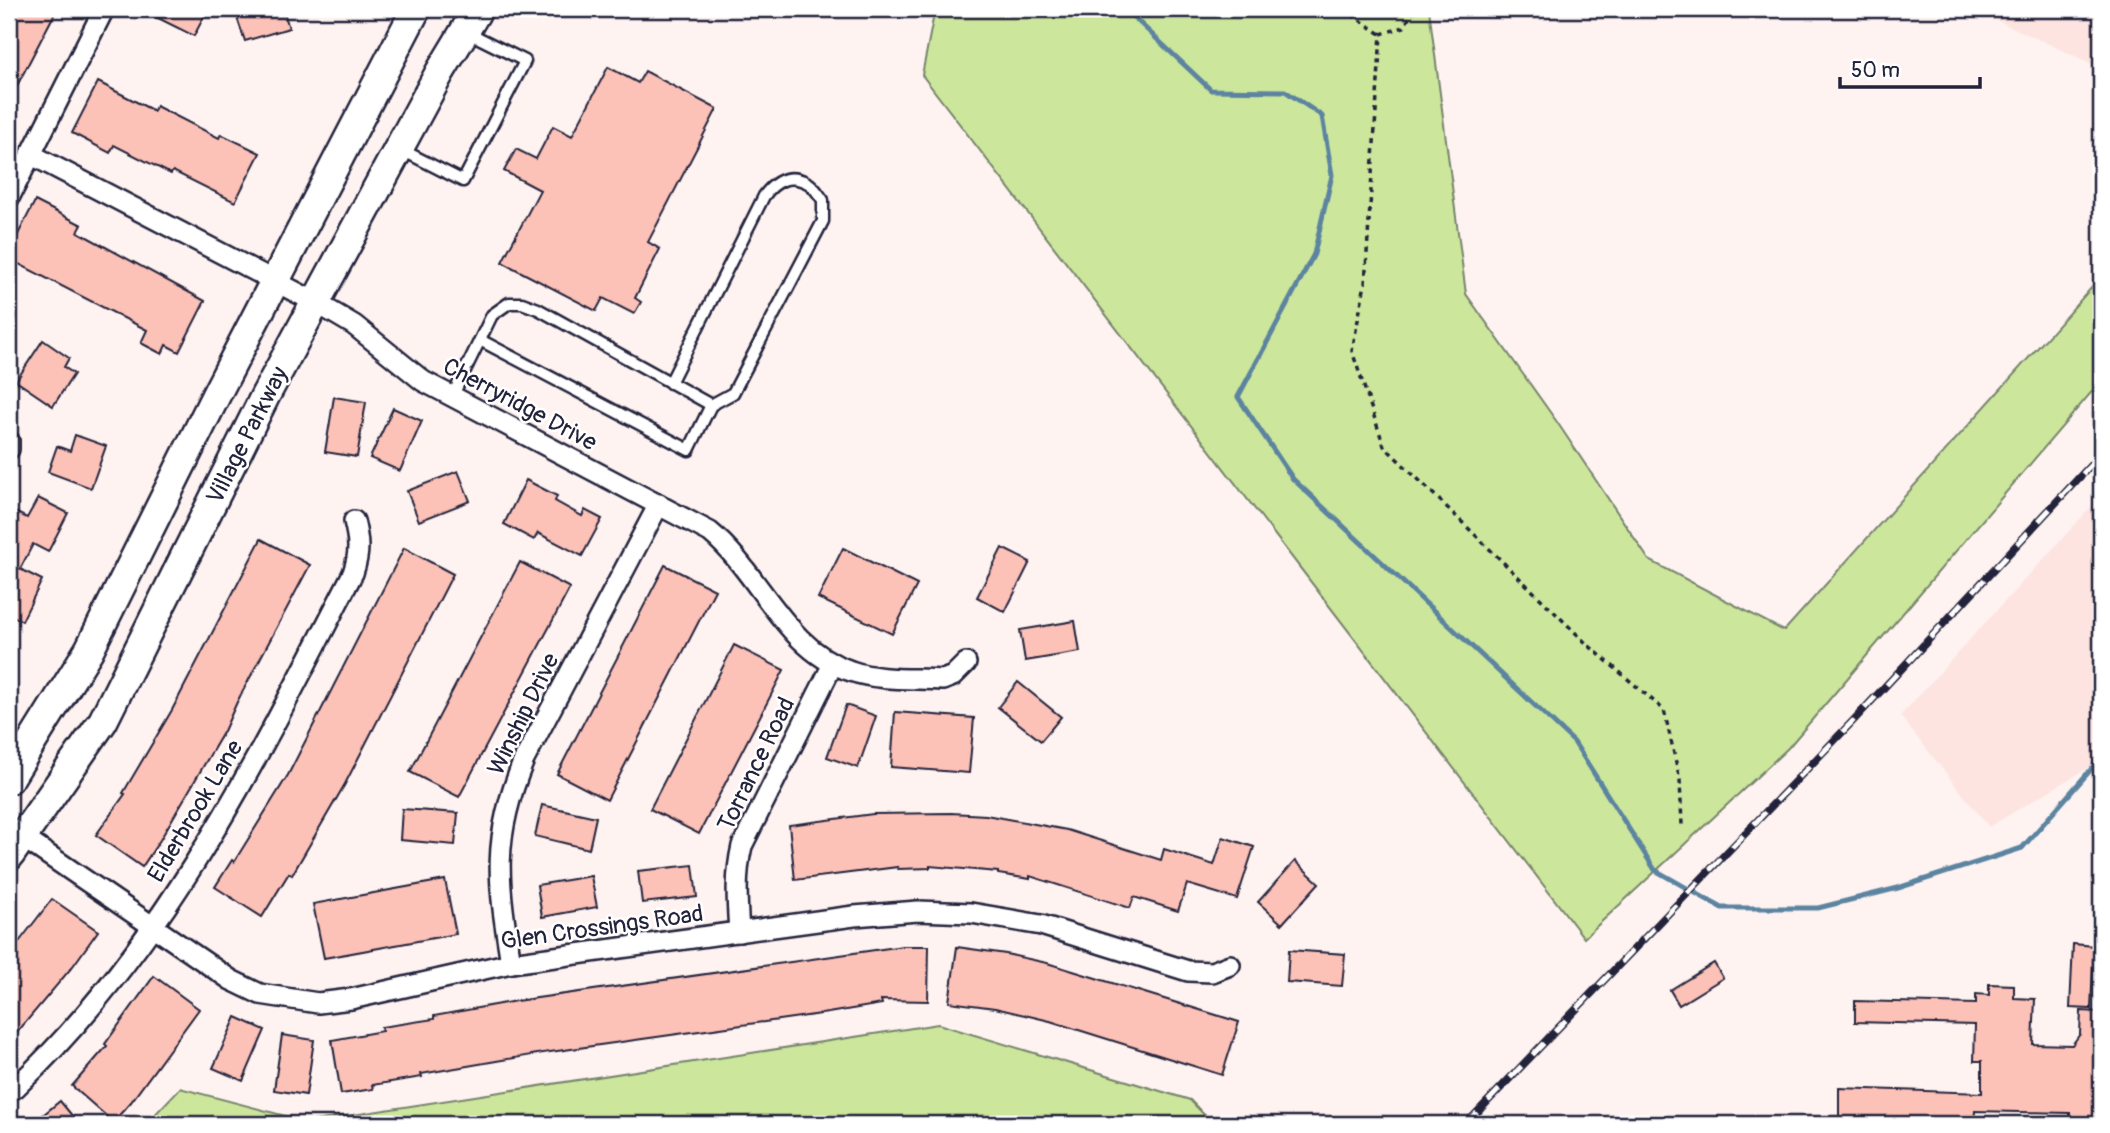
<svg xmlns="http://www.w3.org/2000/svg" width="2110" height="1133" font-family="Pangolin,sans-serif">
<rect width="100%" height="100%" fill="#fef3f1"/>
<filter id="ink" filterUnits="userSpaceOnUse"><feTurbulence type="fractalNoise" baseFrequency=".0143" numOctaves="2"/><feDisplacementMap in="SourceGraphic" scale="14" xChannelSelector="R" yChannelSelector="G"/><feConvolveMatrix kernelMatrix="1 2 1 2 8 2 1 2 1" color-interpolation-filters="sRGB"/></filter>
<g filter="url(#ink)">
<g fill="#fde4e0">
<path d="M1972,9h129v59z"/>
<path d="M2101,496v264l-112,67 -89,-111z"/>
</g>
<g fill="#cce69c" stroke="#77846c" stroke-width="2">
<path d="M935,9h494l37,285 91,128 92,138 135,71 317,-354v104l-313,367 -204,190 -662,-863z"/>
<path d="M938,1024l252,76 23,24h-1067l34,-36 128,34z"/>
</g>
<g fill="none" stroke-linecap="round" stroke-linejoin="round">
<path stroke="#5c84a0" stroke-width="5" d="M1125,9l86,81 74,1 37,25 10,59 -18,79 -76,143 55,82 281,263 81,128 67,38h96l80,-20 124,-40 79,-90"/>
</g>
<g fill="#fcc1b7" stroke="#22223b" stroke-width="2">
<path d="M9,9h48l-48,92z"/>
<path d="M140,9h68l-14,27z"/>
<path d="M234,9h49l6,19 -44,13z"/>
<path d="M608,67l30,16 7,-12 72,38 -69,133 12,7 -25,49 6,4 -7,12 -31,-16 -7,13 -94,-49 38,-72 -36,-19 12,-22 20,10 17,-33 19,10z"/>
<path d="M98,82l56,29 2,-5 63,32 2,-4 39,19 -25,49 -62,-31 -2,3 -57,-29 -4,8 -38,-20z"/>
<path d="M35,201l47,24 -4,7 127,69 -26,51 -13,-7 -4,9 -21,-11 6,-13 -138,-71v-7z"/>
<path d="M43,340l26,18 -5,9 10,7 -21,32 -37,-25z"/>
<path d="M334,397l32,5 -9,55 -32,-5z"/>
<path d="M393,408l29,13 -22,50 -30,-13z"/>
<path d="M75,435l31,11 -15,42 -43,-16 9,-26 13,5z"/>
<path d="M458,471l12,30 -51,20 -12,-30z"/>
<path d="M526,480l31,16 -2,5 27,15 3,-6 17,9 -20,37 -44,-23 -4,7 -30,-16z"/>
<path d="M38,498l30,15 -20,39 -15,-8 -13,25 22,11 -20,41 -13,-7v-90l6,-12 12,6z"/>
<path d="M261,539l49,26 -73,137 -13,29 -64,109 -18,27 -46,-32 29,-41 -2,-1 49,-83z"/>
<path d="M404,548l49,26 -108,210 -53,91 -3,-2 -27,44 -47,-30 17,-27 2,2 54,-87z"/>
<path d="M843,548l74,37 -25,49 -74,-36z"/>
<path d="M1002,548l28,14 -25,50 -28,-15z"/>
<path d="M520,562l50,26 -111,209 -49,-25z"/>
<path d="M665,565l50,25 -108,210 -50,-26z"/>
<path d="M1075,621l5,31 -55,9 -5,-31z"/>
<path d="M734,645l50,25 -85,164 -49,-25z"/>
<path d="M1018,682l43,35 -20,24 -43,-34z"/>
<path d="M846,705l30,11 -18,52 -31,-11z"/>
<path d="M895,712l79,6 -5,55 -78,-6z"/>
<path d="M542,805l54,12 -7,32 -54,-13z"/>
<path d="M402,809l56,4 -3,32 -55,-5z"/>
<path d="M951,813l35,2 81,15 94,30 3,-11 50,16 9,-28 31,10 -17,52 -50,-15 -9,27 -44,-14 -4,11 -100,-32v3l-32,-5v-2l-68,-6v2l-32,1v-2l-103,13 -6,-55 84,-11z"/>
<path d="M1295,861l24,22 -37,41 -24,-22z"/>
<path d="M693,865l4,32 -55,6 -4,-32z"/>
<path d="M591,876l6,31 -55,10 -5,-32z"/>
<path d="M445,880l11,54 -132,24 -11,-54z"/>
<path d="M52,899l46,32 -25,35 -64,76v-87z"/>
<path d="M2073,944l21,2 -3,63 -21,-1z"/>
<path d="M903,946h26l-1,55 -47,-1 1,4 -54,9 -285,40 -122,21 1,3 -50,8 1,4 -32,5 -9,-54 50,-9 -1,-4 53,-8v-3l82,-15z"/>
<path d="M957,947l49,7 41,9 192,59 -17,53 -172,-54 -55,-13 -46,-6z"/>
<path d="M1289,950l56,4 -3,32 -55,-4z"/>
<path d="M1714,963l9,15 -44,27 -9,-15z"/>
<path d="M154,976l45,33 -68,93 -18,20 -41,-36 35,-40 -2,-2z"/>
<path d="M1989,984l25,1v13l21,1 -2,45 39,1 8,-11 1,-23 20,1v112h-31v-11l-95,-2 -1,13h-135v-36l143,5v-32h-8l1,-36 -120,-3v-21l121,3v-10l13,1z"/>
<path d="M236,1017l29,13 -22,51 -30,-13z"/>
<path d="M282,1035l32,5 -8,55 -32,-5z"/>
<path d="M60,1101l19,23h-47z"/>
</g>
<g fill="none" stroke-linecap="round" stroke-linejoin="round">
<g stroke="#22223b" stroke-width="15">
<g id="lane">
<path d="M400,149l63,32 62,-120 -56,-28"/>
<path d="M480,340l209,110 22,-45"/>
<path d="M452,397l40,-82 17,-12h13l16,6 173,96 22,-12 90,-172v-21c-4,-5 -9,-14 -15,-17 -19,-10 -33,-2 -44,13l-94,187"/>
</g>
</g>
<g stroke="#22223b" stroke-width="24">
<g id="street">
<path d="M30,154l285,148 39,23 69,56 287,151c50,41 75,118 141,139 28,10 62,7 92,9l10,-4 13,-13"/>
<path d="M9,198l95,-189"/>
<path d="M9,441v8"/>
<path d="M9,828l222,152 29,14 58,9 33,-4 160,-36 343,-47 64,-5 53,2 70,12 147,46 24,1 18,-7"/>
<path d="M739,932c-2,-30 -4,-57 3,-86l91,-182"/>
<path d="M511,963c-13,-81 -20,-124 13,-203l135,-256"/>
<path d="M9,1091l6,-3c152,-143 244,-333 338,-515 7,-20 6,-32 1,-52"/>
</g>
</g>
<g stroke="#22223b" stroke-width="33">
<g id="secondary">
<path d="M9,779l80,-129 130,-261 197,-380"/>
<path d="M9,856l94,-135 162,-325 175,-324 38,-63"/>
</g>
</g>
<g stroke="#22223b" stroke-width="3.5" stroke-dasharray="5 5" stroke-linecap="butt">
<path d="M1343,9l38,25"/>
<path d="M1414,9l-10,18 -23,7 -16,250 -13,67 32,95 203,198 77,66 16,70 2,45"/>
</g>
<use href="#lane" stroke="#fff" stroke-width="10"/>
<use href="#street" stroke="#fff" stroke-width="19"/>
<use href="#secondary" stroke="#fff" stroke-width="28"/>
<g stroke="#22223b" stroke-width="8">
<path id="rail" d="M1466,1124l386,-402 249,-268"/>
</g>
<use href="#rail" stroke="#fff" stroke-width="5" stroke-dasharray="16" stroke-linecap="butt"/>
</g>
</g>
<g text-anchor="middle" stroke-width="5" stroke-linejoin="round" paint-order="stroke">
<g font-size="24" fill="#22223b" stroke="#fff">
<text transform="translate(520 404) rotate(28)" y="8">Cherryridge Drive</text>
<text transform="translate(247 435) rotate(-63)" y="8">Village Parkway</text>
<text transform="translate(523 714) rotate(-64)" y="8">Winship Drive</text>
<text transform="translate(756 764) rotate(-64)" y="8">Torrance Road</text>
<text transform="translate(195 811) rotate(-59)" y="8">Elderbrook Lane</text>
<text transform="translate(602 927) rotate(-8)" y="8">Glen Crossings Road</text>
</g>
</g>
<rect width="2110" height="1133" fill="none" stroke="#fff" stroke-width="35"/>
<rect x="18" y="18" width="2075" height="1098" fill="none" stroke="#22223b" stroke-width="2.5" filter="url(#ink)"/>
<path d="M1840 77v10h140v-10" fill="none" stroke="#22223b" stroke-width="3.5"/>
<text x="1851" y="77" font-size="21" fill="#22223b" stroke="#ffffff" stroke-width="5" paint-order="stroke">50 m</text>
</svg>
